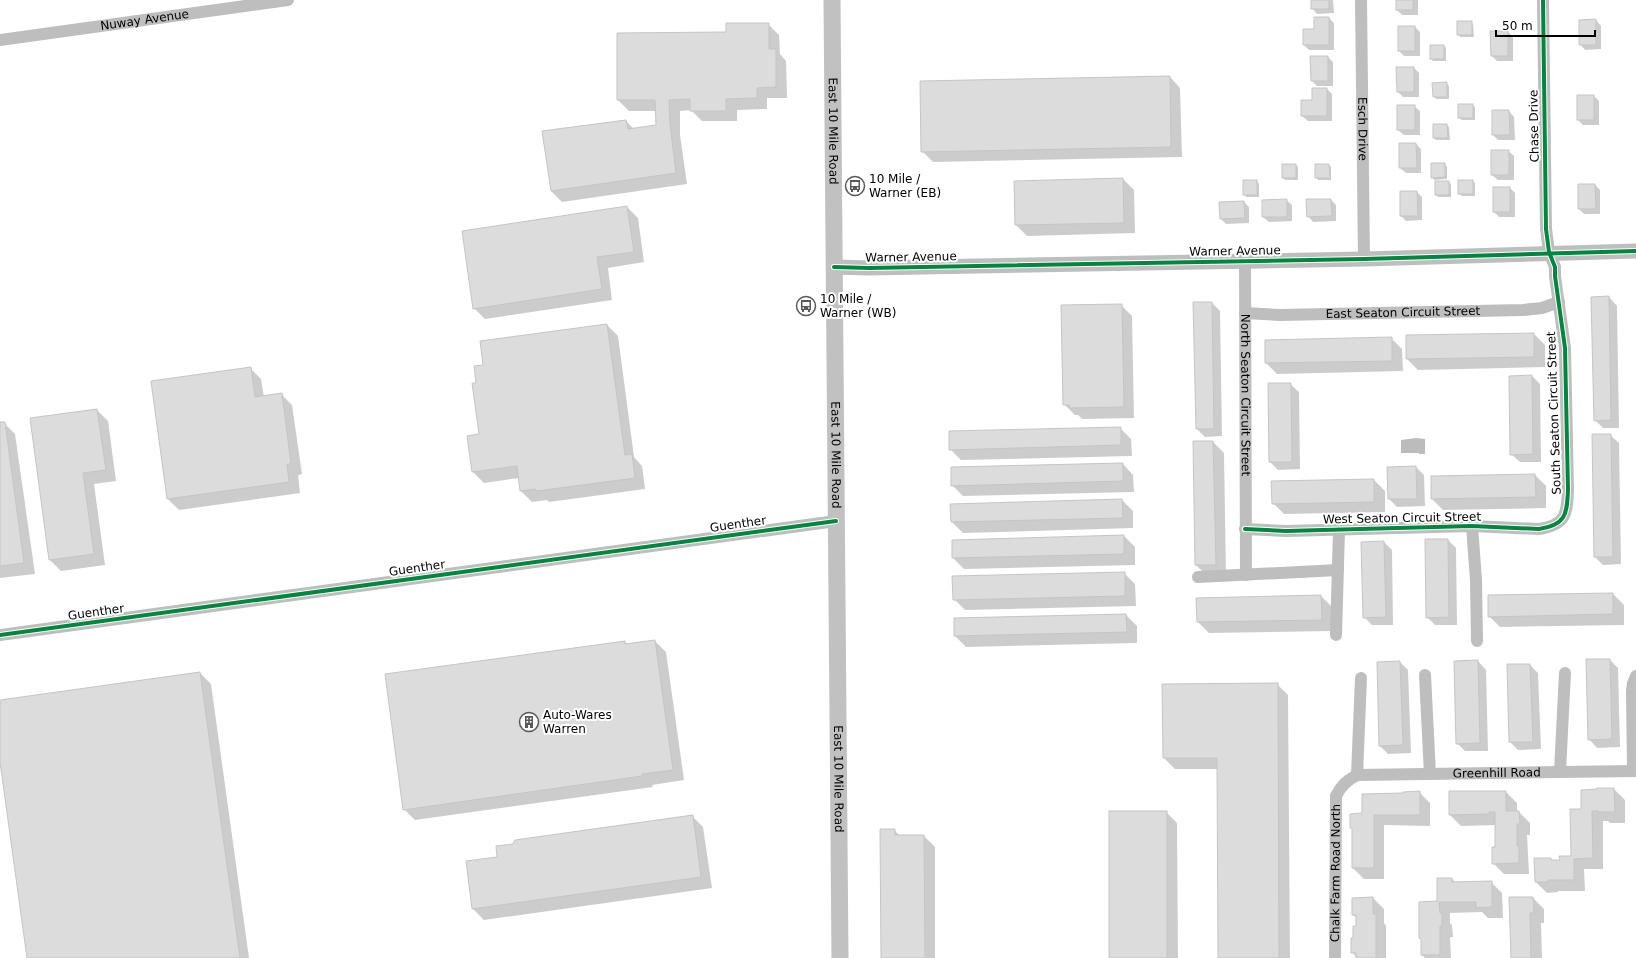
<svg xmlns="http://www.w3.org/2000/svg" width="1636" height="958" font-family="'DejaVu Sans',sans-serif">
<rect width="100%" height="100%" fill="#fff"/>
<path fill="#bcbcbc" d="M1416,438l9,1v15h-6v-1h-18v-13z"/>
<g fill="#0003">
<path d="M1312,0h21l1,13 -17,1 -5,-6z"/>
<path d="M1397,0h21v15h-16l-5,-5z"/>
<path d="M1329,18l5,5v27h-25l-5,-5 11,-15z"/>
<path d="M1596,20l5,6v23l-16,1 -5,-6z"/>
<path d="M1471,22l2,2 1,13h-13l-3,-2z"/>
<path d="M768,24l11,11 1,19 6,7 1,37h-20v11l-30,1v11h-35l-11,-11 -11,1v24l7,49 -125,18 -11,-11 75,-70 8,8 23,-3 -1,-15h-27l-11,-11 109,-67z"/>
<path d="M1399,27h16l5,5v24h-16l-5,-5z"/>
<path d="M1508,32l5,5v24h-16l-5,-5z"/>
<path d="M1444,46l2,2v13h-13l-2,-2z"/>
<path d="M1328,57l5,5v24h-16l-5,-5z"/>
<path d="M1414,68l5,5v24h-16l-5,-5z"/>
<path d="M1170,77l10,11 2,69 -249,5 -11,-11z"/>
<path d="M1446,83l3,3v13h-13l-2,-3z"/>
<path d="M1327,89l5,5v27h-24l-6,-5 11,-15z"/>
<path d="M1594,96l5,5v24h-16l-5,-5z"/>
<path d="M1472,105l3,2v13h-13l-3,-2z"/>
<path d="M1414,106l6,5v24h-16l-6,-5z"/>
<path d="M1493,111h16l5,6 1,23h-17l-5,-5z"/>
<path d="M1434,125h13l2,2 1,13h-14l-2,-2z"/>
<path d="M1416,144l5,5v24h-15l-6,-5z"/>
<path d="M1508,151l6,5v24h-16l-6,-5z"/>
<path d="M1432,164h13l2,3v12l-13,1 -2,-3z"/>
<path d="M1296,165l2,2v13h-13l-2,-2z"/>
<path d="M1329,165l2,2v13h-13l-2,-3z"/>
<path d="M1123,179l11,11 1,43 -108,3 -11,-11z"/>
<path d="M1257,181l2,3v13h-13l-2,-3z"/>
<path d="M1473,181l2,2v13h-13l-3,-2z"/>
<path d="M1449,182l2,2v13h-13l-2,-2z"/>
<path d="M1595,185l5,5v24h-16l-5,-5z"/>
<path d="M1510,188l5,5v24h-16l-5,-5z"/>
<path d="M1417,192l5,5v23l-16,1 -5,-5z"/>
<path d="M1286,200l6,5v16l-23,1 -6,-5z"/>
<path d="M1331,200l5,5v16l-23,1 -5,-6z"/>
<path d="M1244,202l5,5v16l-23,1 -5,-5z"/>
<path d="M627,207l11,11 6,44 -36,6 4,32 -127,19 -11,-11z"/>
<path d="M1609,297l8,9 2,122h-16l-8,-8z"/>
<path d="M1212,303l8,8 2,125 -17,1 -8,-8z"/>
<path d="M1121,305l11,11 2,102 -52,1 -4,-4h-3l-11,-11z"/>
<path d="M607,325l11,11 16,121 8,9 3,23 -96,13 -2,-2 -15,2 -11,-11 -2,-13 -35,5 -11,-11 -5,-36 12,-1 -3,-51 7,-18z"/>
<path d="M1534,334l11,11v22l-127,3 -11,-11z"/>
<path d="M1391,338l11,11 1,22 -126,3 -11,-11z"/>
<path d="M250,368l11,11 3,18 17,-3 11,11 10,69 -4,1 2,18 -121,17 -11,-11z"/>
<path d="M1532,376l8,8 1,78h-21l-9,-8z"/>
<path d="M1290,384l9,8 1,77 -22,1 -8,-8z"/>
<path d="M97,410l11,11 8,60 -22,3 11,81 -44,6 -11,-11z"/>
<path d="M0,423h4l11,11 20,140 -35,4z"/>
<path d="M1120,428l11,11 1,17 -171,4 -11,-11z"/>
<path d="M1610,435l9,8 2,121 -18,1 -8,-8z"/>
<path d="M1194,442h19l11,11 2,123h-19l-11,-11z"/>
<path d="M1123,464l10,11 1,17 -171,4 -11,-11z"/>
<path d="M1416,467l8,8 1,31 -28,1 -8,-8 -1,-31z"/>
<path d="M1535,475l11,11v22l-103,2 -11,-11z"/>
<path d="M1374,480l11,11v21l-101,2 -11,-11z"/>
<path d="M1122,500l11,11v17l-170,5 -11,-11 -1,-17z"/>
<path d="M1124,536l11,11v18l-171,4 -11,-11z"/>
<path d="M1448,540l8,8 1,77h-22l-8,-8z"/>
<path d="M1384,542l8,8 1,75h-21l-8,-8z"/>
<path d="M1124,573l11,11 1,22 -171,4 -11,-11z"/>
<path d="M1613,594l11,11v20l-124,2 -11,-11z"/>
<path d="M1321,596l11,11v24l-123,2 -11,-11 -1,-23z"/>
<path d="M1126,615l11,11v17l-171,4 -11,-11v-17z"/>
<path d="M655,641l11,11 18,128 -32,5 1,2 -238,33 -11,-11 221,-167 2,2z"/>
<path d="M1610,660l8,8 2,79 -23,1 -8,-9z"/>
<path d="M1478,661l8,9 2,81h-23l-8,-8z"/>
<path d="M1400,662l8,8 3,83 -23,1 -8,-8z"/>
<path d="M1508,665h22l8,8 3,76 -23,1 -8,-8z"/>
<path d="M200,673l11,11 38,274h-221l-28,-203v-54z"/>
<path d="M1277,684l11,11 2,263h-71l-1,-189h-43l-11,-11z"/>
<path d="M1614,789l11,11v23h-15l-2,-2h-5v48h-19l1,22h-27v1l-11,1 -11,-11 15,-23 2,2h8l11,-4 10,-47z"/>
<path d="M1419,792l11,11v23l-46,-1v54h-20l-11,-11v-38l-2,-3 12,-13z"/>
<path d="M1506,792l11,11v9h2l11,11v12h-3l2,39h-25l-11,-11 3,-15v-23l-35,1 -11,-11z"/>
<path d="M1166,812l11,11 1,135h-68z"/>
<path d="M692,816l11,11 9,61 -228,32 -11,-11 25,-51 15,-13z"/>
<path d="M894,830l6,6h24l11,11v111h-53z"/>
<path d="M1452,879l4,4 35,-1 11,11 1,25h-15l-6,-6 -32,1v10l2,2 1,12h-3l1,21h-26l-3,-3v-15l-2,-2z"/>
<path d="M1373,898l11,11v14l2,3v32h-29l-5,-6 5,-25v-9l-4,-3z"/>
<path d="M1533,898l11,11v14h-3l1,35h-30z"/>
</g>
<g fill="#dcdcdc" stroke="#c5c5c5">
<rect x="1311" y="0" width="18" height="9"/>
<rect x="1396" y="0" width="17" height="10"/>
<path d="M1314,17h15v28h-26v-16h11z"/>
<path d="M1596,19v26h-17v-25z"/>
<rect x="1457" y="21" width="15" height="14"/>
<path d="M726,23h43v26h7v38l-19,1v10l-31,1v12h-36v-12l-21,1 1,24 6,49 -125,18 -9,-60 84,-11 2,9 28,-4 -1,-25h-38v-67l109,-1z"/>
<rect x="1398" y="26" width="17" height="25"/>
<path d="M1490,31h18v25h-17z"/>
<rect x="1430" y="45" width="14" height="14"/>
<path d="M1310,56h18v25h-17z"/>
<path d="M1396,67h18v25h-17z"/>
<path d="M1170,76l1,71 -250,5 -1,-71z"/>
<path d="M1447,82v15h-14l-1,-14z"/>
<path d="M1312,88h15v28h-26v-16h11z"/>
<rect x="1577" y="95" width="17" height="25"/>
<rect x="1458" y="104" width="15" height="14"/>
<rect x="1397" y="105" width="18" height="25"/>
<path d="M1492,110h17l1,25h-18z"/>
<path d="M1433,124h14l1,14h-15z"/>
<path d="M1399,143h17l1,25h-18z"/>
<rect x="1491" y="150" width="18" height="25"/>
<path d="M1431,163h14v14l-14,1z"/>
<rect x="1282" y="164" width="14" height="14"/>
<path d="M1315,164h14l1,14h-15z"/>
<path d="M1123,178l1,45 -109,2 -1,-44z"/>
<rect x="1243" y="180" width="14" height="15"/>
<rect x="1458" y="180" width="15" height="14"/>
<rect x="1435" y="181" width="14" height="14"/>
<path d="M1578,184h17l1,25h-18z"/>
<rect x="1493" y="187" width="17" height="25"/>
<path d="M1400,191h17l1,25h-18z"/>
<path d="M1287,199v18h-25v-17z"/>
<path d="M1306,199h25l1,17 -25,1z"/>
<path d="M1244,201l1,17 -25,1 -1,-17z"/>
<path d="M627,206l7,46 -37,5 5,32 -129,20 -11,-78z"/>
<path d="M1609,296l2,124 -17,1 -3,-124z"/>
<path d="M1193,302h19l2,127h-18z"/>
<path d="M1122,304l2,103 -54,1 -1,-3h-6l-2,-100z"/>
<path d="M607,324l18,131 7,-1 3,24 -98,13 -2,-2 -15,2 -3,-25 -45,6 -5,-36 12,-2 -7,-51h4l-2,-17 9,-1 -3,-24z"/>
<path d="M1534,333v24l-128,2v-24z"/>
<path d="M1392,337v24l-127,2v-23z"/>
<path d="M251,367l4,30 27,-4 9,71h-4l2,18 -122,17 -16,-118z"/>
<path d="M1532,375l1,79 -23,1 -1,-79z"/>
<path d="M1268,383h23l1,79h-23z"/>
<path d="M97,409l9,61 -23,3 11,81 -45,6 -19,-142z"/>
<path d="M0,422h5l19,141 -24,3z"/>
<path d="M1121,427v18l-172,5v-19z"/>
<path d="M1592,434h19l2,123h-19z"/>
<path d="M1193,441h20l3,124h-21z"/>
<path d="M1123,463v18l-172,5v-19z"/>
<path d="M1416,466l1,33h-29l-1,-32z"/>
<path d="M1535,474l1,23 -105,2v-23z"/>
<path d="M1374,479v23l-102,2 -1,-23z"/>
<path d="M1122,499l1,19 -172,4 -1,-18z"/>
<path d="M1124,535v19l-172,4v-18z"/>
<path d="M1425,539h23l1,78 -23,1z"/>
<path d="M1384,541l2,76 -23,1 -2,-76z"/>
<path d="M1125,572v24l-172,4 -1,-24z"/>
<path d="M1613,593v21l-125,3v-22z"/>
<path d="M1321,595l1,25 -125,2 -1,-24z"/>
<path d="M1126,614l1,18 -173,4v-18z"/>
<path d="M655,640l18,130 -31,4v2l-239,34 -18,-136 240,-33v3z"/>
<path d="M1586,659h24l2,80 -24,1z"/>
<path d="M1478,660l2,83 -24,1 -2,-83z"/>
<path d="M1400,661l3,84 -24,1 -2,-84z"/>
<path d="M1507,664h23l3,78h-24z"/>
<path d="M200,672l40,286h-213l-27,-196v-62z"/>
<path d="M1278,683l1,275h-61l-1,-200h-54l-1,-74z"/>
<path d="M1597,788h17l1,24h-17v-1h-6l1,47 -19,1v21h-26v2h-13l-1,-24h17v2h9l-1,-4h12l-1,-47h11v-19l16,-1z"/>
<path d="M1420,791v24h-46v53h-22v-40h-2v-14l12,-1v-19l41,-1v-1z"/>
<path d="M1449,791h57v20h13l1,13h-3v22h2v17l-27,1v-17h3v-35h-6v2l-40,1z"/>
<rect x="1109" y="811" width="58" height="147"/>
<path d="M693,815l8,62 -229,32 -6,-48 31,-4 -1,-11 17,-2 2,-4z"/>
<path d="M880,829h15v6h29l1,123h-44z"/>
<path d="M1437,878h15v4l40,-1v26l-16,1v-6h-37l1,11h2v13h-2v29h-19v-16l-2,-1v-36l18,-1z"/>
<path d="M1373,897v17h3v44h-20v-5h-5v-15h2v-12h3v-11h-4v-17z"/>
<path d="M1509,897h24l1,16h-4l1,45h-20z"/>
</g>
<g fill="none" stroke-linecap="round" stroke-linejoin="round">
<g stroke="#bebebe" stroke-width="12">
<path id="s1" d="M1361,0l3,259"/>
<path id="s2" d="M0,40l288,-40"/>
<path id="s3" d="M1245,261l1,314"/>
<path id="s4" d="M1245,313l35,2 243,-5 19,-2 17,-6"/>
<path d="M1472,526l4,54 1,61"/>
<path d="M1245,529l41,2 186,-5 67,3c27,-4 28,-15 29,-39l-3,-142 -10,-72v-9l-6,-15 -3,-23 -3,-229"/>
<path d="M1198,577l140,-7"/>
<path d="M0,635l836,-114"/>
<path d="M1336,635l3,-105"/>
<path d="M1425,675l5,99"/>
<path d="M1560,771l5,-98"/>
<path d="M1633,771l-1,-80 1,-8 3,-7"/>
<path d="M1357,775l4,-97"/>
<path id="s5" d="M1335,958l1,-162c5,-10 10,-15 21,-21l279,-4"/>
</g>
<path stroke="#bebebe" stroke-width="15" d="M834,267l35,1 495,-9 272,-8"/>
<path stroke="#c1c1c1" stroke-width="17" id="s6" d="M832,0l8,958"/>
<g stroke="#fff" stroke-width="6">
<g id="cycleway">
<path d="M834,267l35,1 495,-9 272,-8"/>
<path d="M1245,529l41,2 186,-5 67,3c27,-4 28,-15 29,-39l-3,-142 -10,-72v-9l-6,-15 -3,-23 -3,-229"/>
<path d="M0,635l836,-114"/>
</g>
</g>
<use href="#cycleway" stroke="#00873e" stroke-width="4"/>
</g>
<defs>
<g id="bus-ring" transform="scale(1)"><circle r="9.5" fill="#fff" stroke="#595959" stroke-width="1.5"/><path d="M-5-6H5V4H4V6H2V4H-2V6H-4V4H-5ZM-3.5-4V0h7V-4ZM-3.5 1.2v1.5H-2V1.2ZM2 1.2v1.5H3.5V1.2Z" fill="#595959"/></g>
<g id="building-ring" transform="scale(1)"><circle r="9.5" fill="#fff" stroke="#595959" stroke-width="1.5"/><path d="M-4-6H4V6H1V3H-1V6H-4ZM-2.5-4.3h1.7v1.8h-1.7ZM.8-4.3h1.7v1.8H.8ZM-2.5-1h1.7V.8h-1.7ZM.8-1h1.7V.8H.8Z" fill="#595959"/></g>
</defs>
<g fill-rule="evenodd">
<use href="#bus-ring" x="855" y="186"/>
<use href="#bus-ring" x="806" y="306"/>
<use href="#building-ring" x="529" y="722"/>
</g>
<g text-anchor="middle" stroke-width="4" stroke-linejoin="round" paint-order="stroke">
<g font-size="12" fill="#000" stroke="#fff">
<text dy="4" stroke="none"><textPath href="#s2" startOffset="146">Nuway Avenue</textPath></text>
<text transform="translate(1534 126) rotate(-91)" y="4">Chase Drive</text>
<text dy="4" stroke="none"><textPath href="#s1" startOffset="129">Esch Drive</textPath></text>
<text dy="4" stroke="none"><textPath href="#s6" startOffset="131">East 10 Mile Road</textPath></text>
<text transform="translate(1235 251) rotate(-1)" y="4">Warner Avenue</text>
<text transform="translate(911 257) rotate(-1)" y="4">Warner Avenue</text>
<text dy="4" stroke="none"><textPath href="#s4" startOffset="158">East Seaton Circuit Street</textPath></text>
<text dy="4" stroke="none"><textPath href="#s3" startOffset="134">North Seaton Circuit Street</textPath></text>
<text transform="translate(1554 413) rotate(-92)" y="4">South Seaton Circuit Street</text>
<text dy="4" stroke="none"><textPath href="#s6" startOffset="455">East 10 Mile Road</textPath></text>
<text transform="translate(1402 518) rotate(-1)" y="4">West Seaton Circuit Street</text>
<text transform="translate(738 524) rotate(-8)" y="4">Guenther</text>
<text transform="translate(417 568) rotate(-8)" y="4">Guenther</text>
<text transform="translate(96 612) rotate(-8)" y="4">Guenther</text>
<text dy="4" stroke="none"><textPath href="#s5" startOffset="332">Greenhill Road</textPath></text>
<text dy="4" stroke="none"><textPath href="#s6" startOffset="779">East 10 Mile Road</textPath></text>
<text dy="4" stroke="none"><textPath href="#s5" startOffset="85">Chalk Farm Road North</textPath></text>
</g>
<g font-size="12" fill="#000" stroke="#fff" text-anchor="start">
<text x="869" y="183">10 Mile /<tspan x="869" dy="14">Warner (EB)</tspan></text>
<text x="820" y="303">10 Mile /<tspan x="820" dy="14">Warner (WB)</tspan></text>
<text x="543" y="719">Auto-Wares<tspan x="543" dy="14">Warren</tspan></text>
</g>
</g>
<path d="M1496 30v6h99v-6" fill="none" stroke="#000000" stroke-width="2"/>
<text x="1502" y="30" font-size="12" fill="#000000" stroke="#ffffff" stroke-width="3" paint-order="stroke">50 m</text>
</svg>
